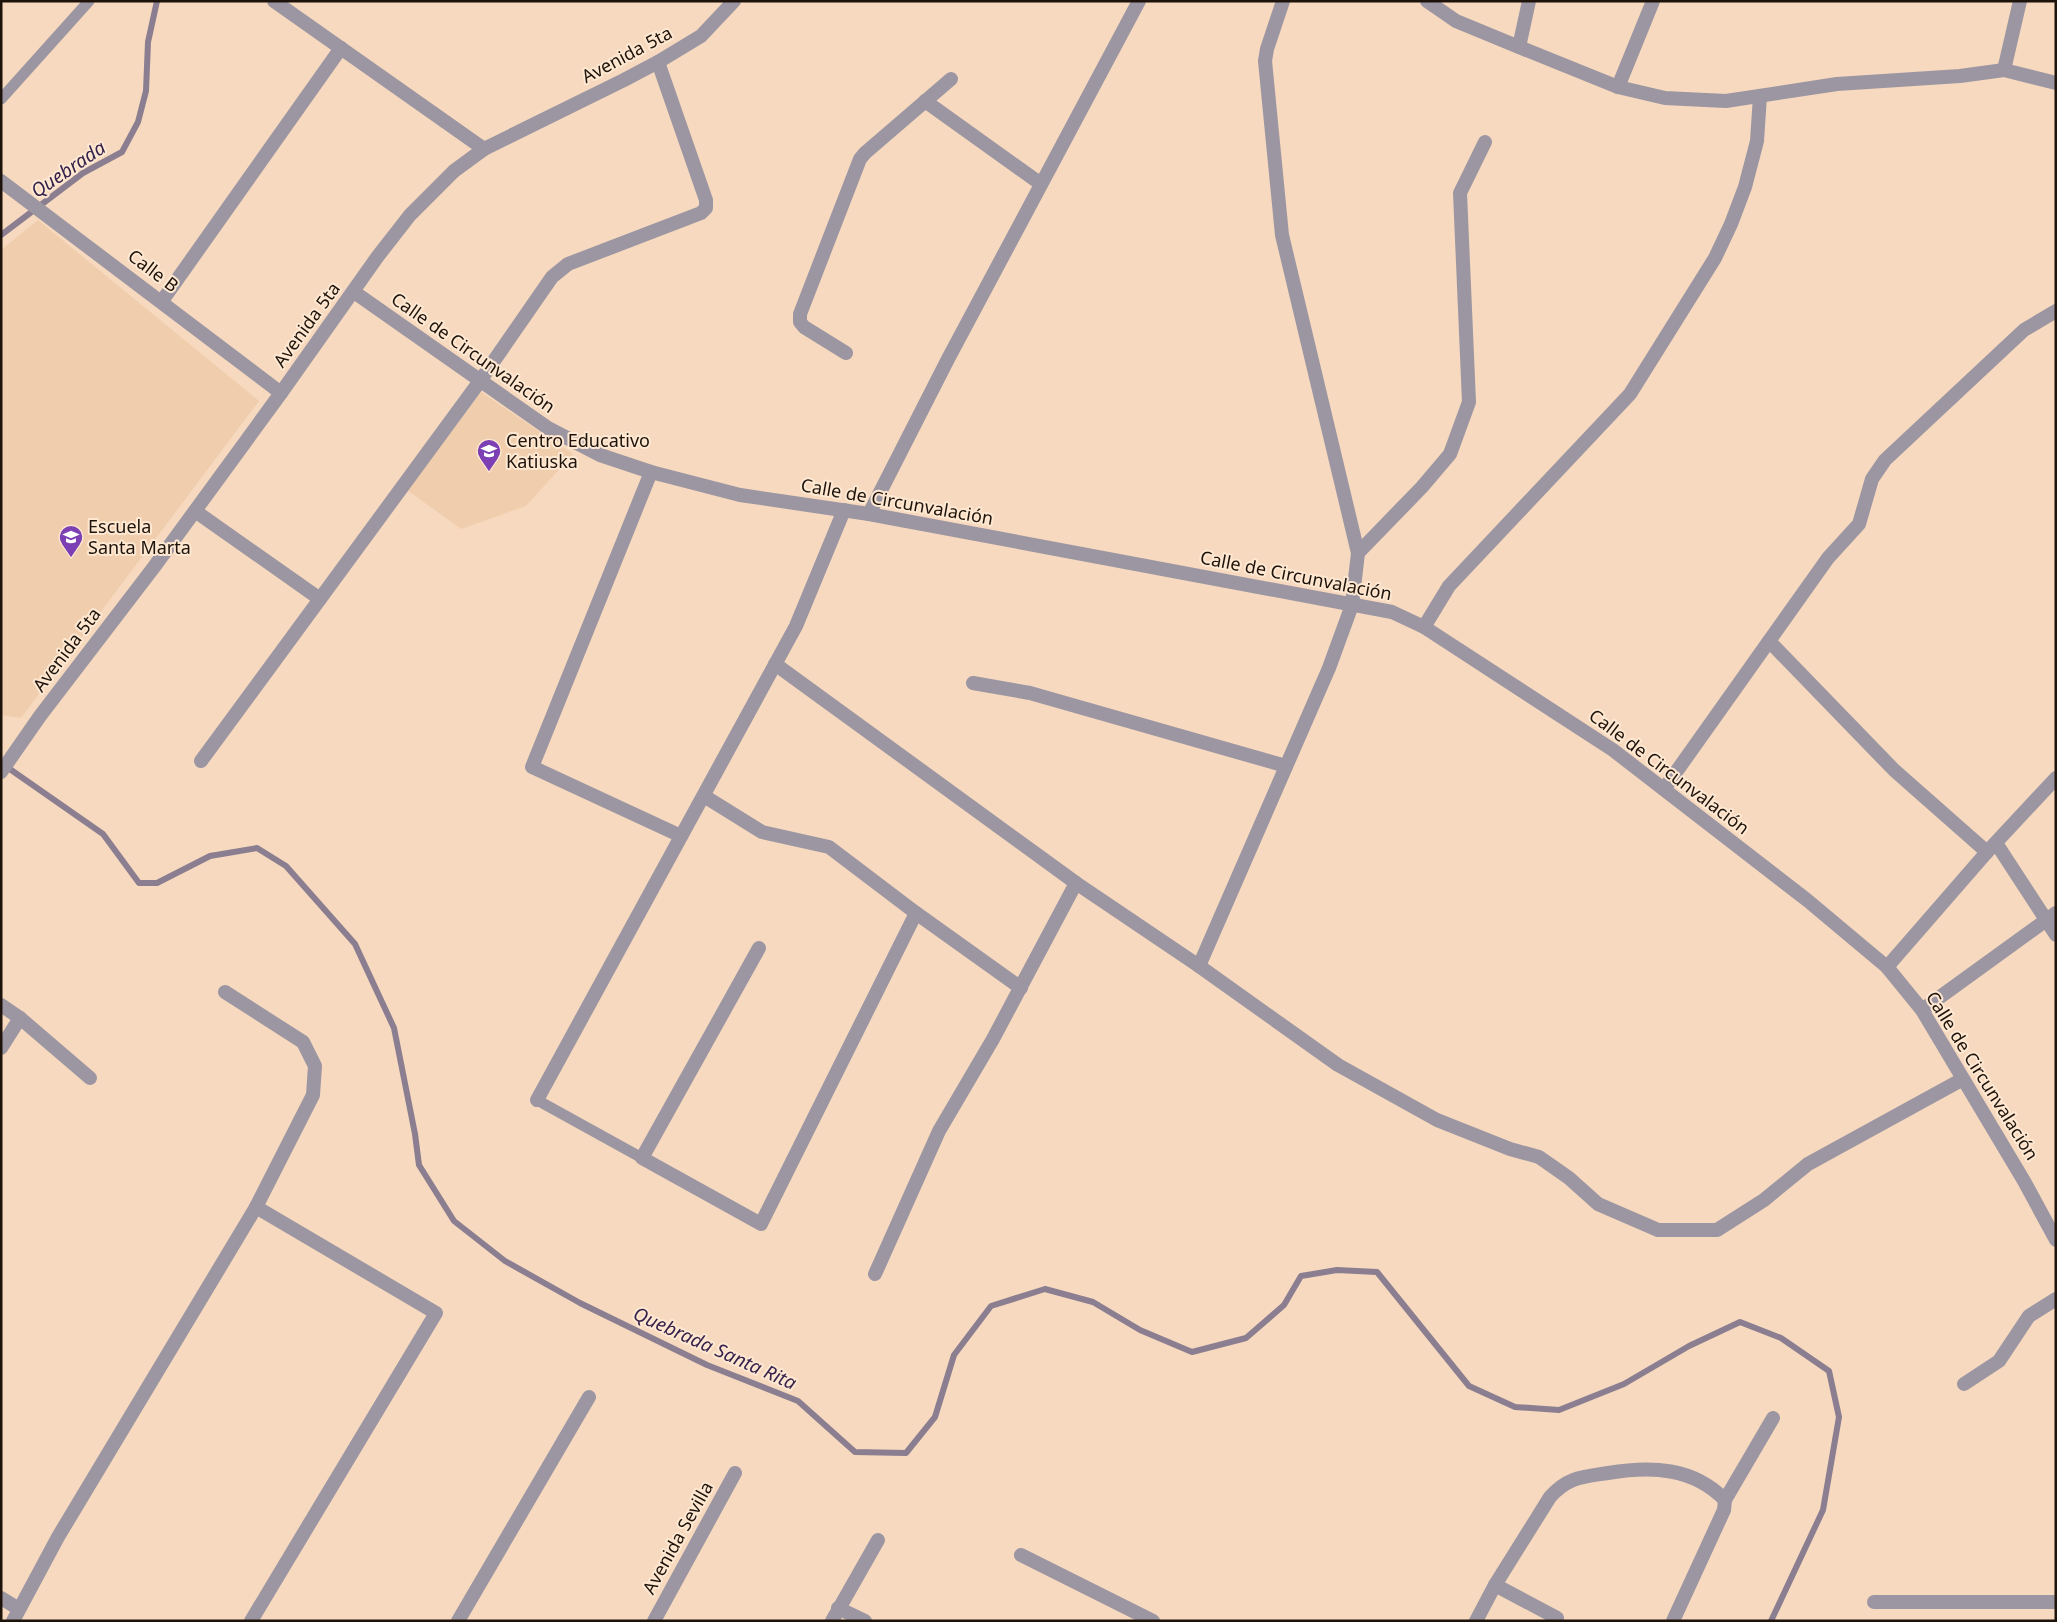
<svg xmlns="http://www.w3.org/2000/svg" width="2057" height="1622" font-family="'Noto Sans',sans-serif">
<rect width="100%" height="100%" fill="#f6d9be"/>
<g fill="#f0cead">
<path d="M38,220l221,181 -238,317 -20,-3v-465z"/>
<path d="M481,392l92,62 -47,52 -65,23 -54,-39z"/>
</g>
<g fill="none" stroke-linecap="round" stroke-linejoin="round">
<g stroke="#8a7e90" stroke-width="6">
<path d="M1,235l82,-62 39,-21 16,-30 8,-31 2,-49 9,-41"/>
<path d="M4,765l99,69 36,49h18l53,-27 47,-8 29,18 69,78 39,84 21,106 4,31 35,56 51,40 75,42 127,62 91,36 57,51 51,1 29,-36 19,-62 37,-49 54,-17 48,13 47,28 52,22 54,-14 38,-33 17,-29 36,-6 40,2 92,114 46,21 44,3 65,-26 65,-38 51,-24 41,16 48,33 10,46 -16,93 -52,111"/>
</g>
<g stroke="#9c96a3" stroke-width="11">
<path d="M1,99l88,-98"/>
<path d="M537,1100l105,58"/>
</g>
<g stroke="#9c96a3" stroke-width="14">
<path d="M274,1l210,148"/>
<path d="M1427,1l29,20 63,26 99,40 47,11 61,3 111,-17 123,-8 44,-6 52,13"/>
<path d="M1519,47l10,-46"/>
<path d="M2004,70l16,-69"/>
<path d="M1618,87l35,-86"/>
<path d="M925,101l116,83"/>
<path d="M162,301l179,-253"/>
<path d="M846,353l-42,-26 -4,-5v-8l60,-155 5,-6 86,-74"/>
<path d="M651,472l-119,295 149,69"/>
<path d="M195,511l125,88"/>
<path d="M869,514l79,-155 191,-358"/>
<path d="M1358,553l64,-66 28,-33 19,-52 -9,-209 25,-51"/>
<path d="M1424,627l25,-41 181,-192 85,-136 16,-34 14,-37 12,-46 3,-45"/>
<path d="M1769,641l125,129 93,82"/>
<path d="M775,664l301,219 123,83 139,99 99,55 73,29 29,8 30,21 29,26 60,26h59l47,-30 44,-36 155,-85"/>
<path d="M973,683l57,10 256,73"/>
<path d="M201,761l279,-380 72,-104 16,-13 133,-51 5,-5v-8l-48,-138"/>
<path d="M1664,789l164,-231 31,-34 13,-45 13,-19 139,-130 32,-19"/>
<path d="M704,796l58,36 67,15 87,66 105,75"/>
<path d="M1996,843l60,92"/>
<path d="M759,948l-117,210 119,66 155,-311"/>
<path d="M1199,966l130,-298 23,-63 6,-52 -76,-318 -17,-174 2,-12 16,-48"/>
<path d="M1887,967l100,-115 69,-74"/>
<path d="M1,1005l19,13 70,60"/>
<path d="M1922,1010l134,-97"/>
<path d="M1,1048l19,-30"/>
<path d="M537,1100l259,-474 48,-116"/>
<path d="M875,1274l64,-143 54,-92 83,-156"/>
<path d="M1964,1384l35,-23 30,-45 27,-17"/>
<path d="M1021,1555l132,66"/>
<path d="M1495,1585l62,33"/>
<path d="M1,1598l18,11"/>
<path d="M1874,1602h182"/>
<path d="M838,1608l27,13"/>
<path d="M13,1621l45,-84 198,-330 57,-112 2,-29 -12,-24 -78,-50"/>
<path d="M251,1621l185,-308 -180,-106"/>
<path d="M458,1621l131,-224"/>
<path d="M654,1621l81,-148"/>
<path d="M832,1621l46,-81"/>
<path d="M1476,1621l19,-36 55,-88c18,-20 32,-20 58,-24 43,-7 85,-6 117,27"/>
<path d="M1673,1621l51,-111 1,-10 48,-82"/>
</g>
<g stroke="#9c96a3" stroke-width="14">
<path d="M1,181l280,212"/>
<path d="M354,292l194,136 52,27 51,17 89,23 129,19 523,98 32,15 189,123 194,150 80,67 35,43 102,171 32,59"/>
<path d="M1,772l39,-56 114,-149 127,-174 97,-137 32,-41 44,-44 30,-22 140,-69 34,-18 43,-26 33,-35"/>
</g>
</g>
<defs>
<g id="school-pin" transform="scale(1.25)"><path d="M0 17L-7.5 6A9.5 9.5 0 1 1 7.5 6Z" fill="#7c3fb4" stroke="#ffe8d2"/><path d="M0-5L7-2L0 1L-7-2ZM-4 1L0 2.5L4 1V4Q0 6-4 4Z" fill="#fff"/></g>
</defs>
<g fill-rule="evenodd">
<use href="#school-pin" x="489" y="451"/>
<use href="#school-pin" x="71" y="537"/>
</g>
<g text-anchor="middle" stroke-width="4" stroke-linejoin="round" paint-order="stroke">
<g font-size="18" fill="#1d130a" stroke="#ffe8d2">
<text transform="translate(627 55) rotate(-28)" y="6">Avenida 5ta</text>
<text transform="translate(153 271) rotate(37)" y="6">Calle B</text>
<text transform="translate(307 325) rotate(-54)" y="6">Avenida 5ta</text>
<text transform="translate(473 353) rotate(35)" y="6">Calle de Circunvalación</text>
<text transform="translate(897 502) rotate(10)" y="6">Calle de Circunvalación</text>
<text transform="translate(1296 576) rotate(11)" y="6">Calle de Circunvalación</text>
<text transform="translate(67 650) rotate(-53)" y="6">Avenida 5ta</text>
<text transform="translate(1669 772) rotate(37)" y="6">Calle de Circunvalación</text>
<text transform="translate(1982 1076) rotate(58)" y="6">Calle de Circunvalación</text>
<text transform="translate(678 1538) rotate(-61)" y="6">Avenida Sevilla</text>
</g>
<g font-size="18" fill="#1d130a" stroke="#ffe8d2" text-anchor="start">
<text x="506" y="447">Centro Educativo<tspan x="506" dy="21">Katiuska</tspan></text>
<text x="88" y="533">Escuela<tspan x="88" dy="21">Santa Marta</tspan></text>
</g>
<g font-size="19" font-style="italic" fill="#36234b" stroke="#ffe8d2">
<text transform="translate(68 169) rotate(-34)" y="7">Quebrada</text>
<text transform="translate(715 1348) rotate(24)" y="7">Quebrada Santa Rita</text>
</g>
</g>
<rect width="2057" height="1622" fill="none" stroke="#1d130a" stroke-width="5"/>
</svg>
